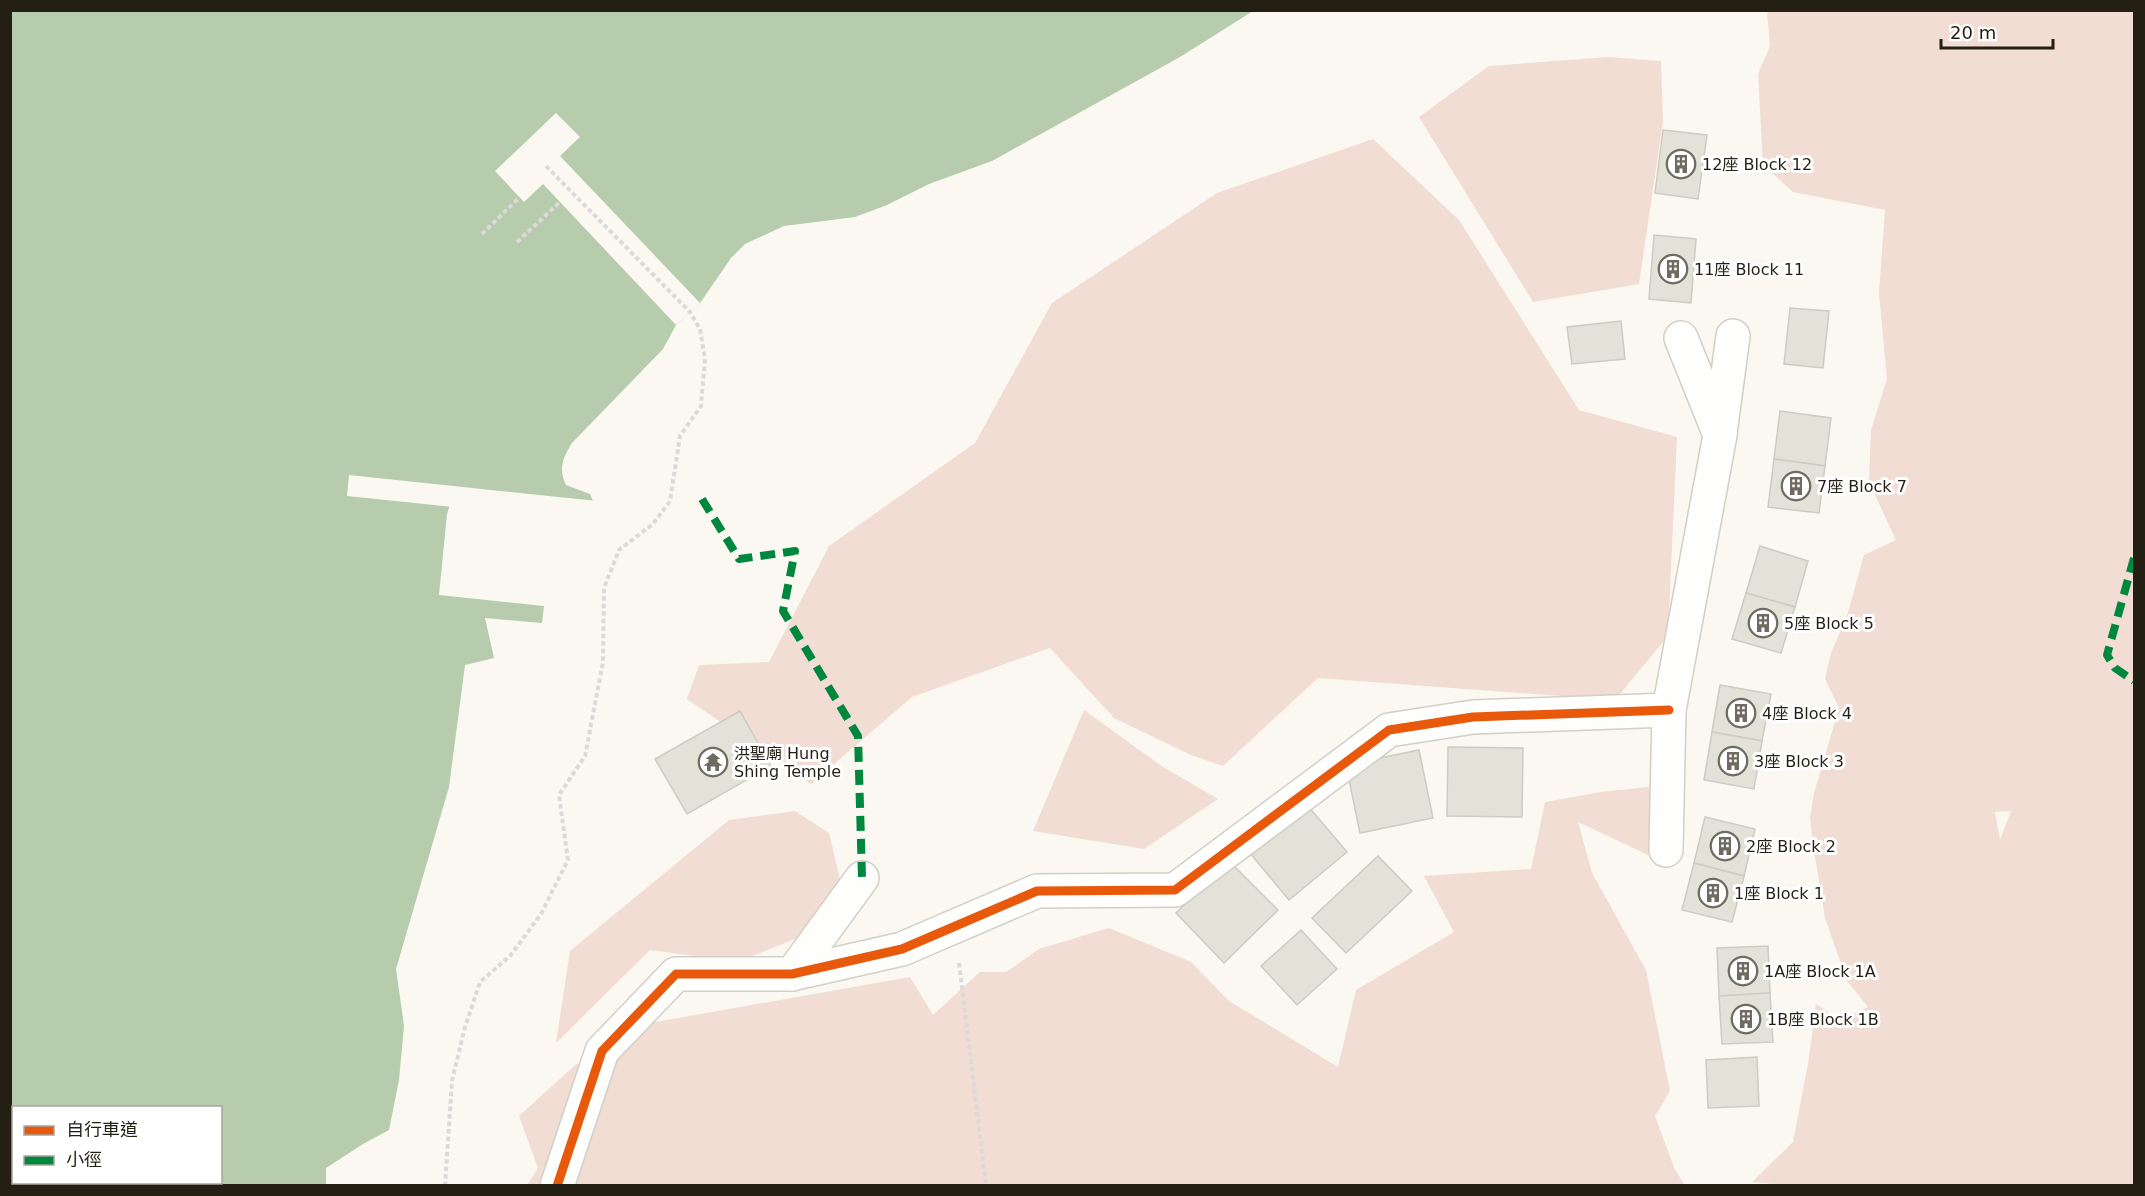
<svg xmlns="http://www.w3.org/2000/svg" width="2145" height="1196" font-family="'DejaVu Sans','Noto Sans TC',sans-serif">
<rect width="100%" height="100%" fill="#faf8f1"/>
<g fill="#f1ddd4" fill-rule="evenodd">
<path d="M1767,11h367v1174l-343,1 -39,-4 41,-40 15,-78 8,-60 24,16 28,-13 -21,-26 -22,-63 -12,-74 -3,-27 4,-24 25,-85 -14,-29 6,-26 16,-37 17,-61 32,-15 -27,-58 2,-52 16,-51 -8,-86 6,-83 -92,-18 -30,-27 -5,-91 12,-28zM2011,811l-11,29 -5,-28z"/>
<path d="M1608,57l53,4 2,61 -24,162 -106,18 -114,-185 70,-51z"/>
<path d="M1373,139l86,81 120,190 98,27 -9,199 -53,64 -297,-22 -95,88 -32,-11 -77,-37 -64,-70 -138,49 -101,87 -124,-85 12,-34 70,-3 60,-116 146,-103 77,-140 165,-110z"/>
<path d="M1084,710l79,57 55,32 -74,50 -111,-18z"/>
<path d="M1667,785l-19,70 -70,-33 14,51 54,97 24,121 -15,25 20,54 10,15h-1158l11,-17 -19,-52 55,-50 76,-43 260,-46 23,38 47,-43h26l33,-23 70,-21 82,34 38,39 109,66 18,-77 98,-58 -30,-56 107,-7 14,-67 56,-10z"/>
<path d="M795,811l34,22 11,46 -35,56 -67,27 -88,-12 -94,93 14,-92 159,-131z"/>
</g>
<path fill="#b6ccac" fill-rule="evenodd" d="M10,11h1243l-73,46 -188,104 -63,23 -42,21 -32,12 -71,9 -39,18 -14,14 -31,45 -24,22 -13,24 -91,94c-9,14 -14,26 -6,42l24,9 8,18 -145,-16 -6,18 -8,81 105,11 -2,17 -57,-5 9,40 -29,7 -16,122 -53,182 8,57 -5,54 -10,50 -26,14 -37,24v18l-315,-1zM14,1108h206v74h-206z"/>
<g fill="#faf8f1">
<path d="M556,113l24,24 -20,19 140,147 -24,22 -133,-141 -19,18 -29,-31z"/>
<path d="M349,475l248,26 4,11 -3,3 -143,-16 -2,8 -106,-11z"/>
</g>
<g fill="#e2e2d8" stroke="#ccccc2" stroke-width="1.5">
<path d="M1663,130l44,5 -9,64 -43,-6z"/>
<path d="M1654,235l42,4 -5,64 -42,-4z"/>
<path d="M1790,308l39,3 -6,57 -39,-4z"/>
<path d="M1621,321l4,38 -53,5 -5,-37z"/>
<path d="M1780,411l51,7 -6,48 -51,-7z"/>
<path d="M1774,459l51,7 -6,47 -51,-6z"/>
<path d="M1760,546l48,15 -13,46 -49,-14z"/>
<path d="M1746,593l49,14 -14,46 -49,-14z"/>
<path d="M1720,685l51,9 -9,47 -50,-9z"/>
<path d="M740,711l31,55 -84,48 -32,-55z"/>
<path d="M1712,732l50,9 -8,48 -50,-9z"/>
<path d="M1448,747l75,1 -1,69 -75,-1z"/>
<path d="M1419,750l14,68 -73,15 -14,-68z"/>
<path d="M1302,799l45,53 -58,48 -44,-53z"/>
<path d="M1705,817l50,12 -11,47 -50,-13z"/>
<path d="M1378,856l34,35 -66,62 -34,-35z"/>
<path d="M1229,861l49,49 -54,53 -48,-50z"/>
<path d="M1694,863l50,13 -12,46 -50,-12z"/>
<path d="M1301,930l36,39 -40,36 -36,-39z"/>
<path d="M1768,946l2,47 -51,3 -2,-48z"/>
<path d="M1770,993l3,49 -51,2 -3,-48z"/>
<path d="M1757,1057l2,49 -51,2 -2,-48z"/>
</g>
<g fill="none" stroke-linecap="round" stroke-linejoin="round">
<g stroke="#d2cfc6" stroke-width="36">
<g id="minor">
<path d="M1720,433l13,-97"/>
<path d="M1666,850l3,-140 51,-275 -39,-97"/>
<path d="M792,974l70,-96"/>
<path d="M557,1186l45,-135 74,-77h116l110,-25 135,-58 138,-1 214,-160 84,-13 196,-7"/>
</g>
</g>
<g stroke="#dbdad8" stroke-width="4" stroke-dasharray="4.5 3" stroke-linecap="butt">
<path d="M482,234l38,-37"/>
<path d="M517,242l43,-40"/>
<path d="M959,963l27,223"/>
<path d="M445,1186l7,-105 13,-54 15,-45 30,-26 31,-42 27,-54 -9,-65 26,-39 18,-94 1,-74 15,-38 34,-26 17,-23 10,-65 21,-30 4,-47 -5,-30 -10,-17 -146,-148"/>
</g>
<use href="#minor" stroke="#fefefd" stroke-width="33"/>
<g stroke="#00873e" stroke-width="8" stroke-dasharray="15 8" stroke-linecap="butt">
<path d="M702,499l37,60 56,-8 -12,60 75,125 4,142"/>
<path d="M2134,558l-27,97 8,13 19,13"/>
</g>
<g stroke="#fff" stroke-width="13">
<path id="cycleway" d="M557,1186l45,-135 74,-77h116l110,-25 135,-58 138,-1 214,-160 84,-13 196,-7"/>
</g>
<use href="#cycleway" stroke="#e8590c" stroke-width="9"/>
</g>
<defs>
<g id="building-ring" transform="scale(1.5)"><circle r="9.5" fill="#fff" stroke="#6f6b61" stroke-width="1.5"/><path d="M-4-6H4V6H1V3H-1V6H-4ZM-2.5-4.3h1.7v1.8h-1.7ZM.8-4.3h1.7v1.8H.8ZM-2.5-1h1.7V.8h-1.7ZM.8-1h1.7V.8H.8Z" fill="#6f6b61"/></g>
<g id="temple-ring" transform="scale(1.5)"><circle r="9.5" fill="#fff" stroke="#6f6b61" stroke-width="1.5"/><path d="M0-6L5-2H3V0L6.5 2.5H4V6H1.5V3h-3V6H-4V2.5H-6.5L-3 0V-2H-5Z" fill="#6f6b61"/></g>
</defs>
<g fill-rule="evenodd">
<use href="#building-ring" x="1681" y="164"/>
<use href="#building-ring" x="1673" y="269"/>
<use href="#building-ring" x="1796" y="486"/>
<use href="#building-ring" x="1763" y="623"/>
<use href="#building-ring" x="1741" y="713"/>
<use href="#building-ring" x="1733" y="761"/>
<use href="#temple-ring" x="713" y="762"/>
<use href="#building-ring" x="1725" y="846"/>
<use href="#building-ring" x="1713" y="893"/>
<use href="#building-ring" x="1743" y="971"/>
<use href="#building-ring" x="1746" y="1019"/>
</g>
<g text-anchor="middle" stroke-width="6" stroke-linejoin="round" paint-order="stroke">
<g font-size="16" fill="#241f13" stroke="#fff" text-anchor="start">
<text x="1702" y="170">12座 Block 12</text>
<text x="1694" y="275">11座 Block 11</text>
<text x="1817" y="492">7座 Block 7</text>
<text x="1784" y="629">5座 Block 5</text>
<text x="1762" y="719">4座 Block 4</text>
<text x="734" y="759">洪聖廟 Hung<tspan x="734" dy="18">Shing Temple</tspan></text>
<text x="1754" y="767">3座 Block 3</text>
<text x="1746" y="852">2座 Block 2</text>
<text x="1734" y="899">1座 Block 1</text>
<text x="1764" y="977">1A座 Block 1A</text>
<text x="1767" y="1025">1B座 Block 1B</text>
</g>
</g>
<rect width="2145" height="1196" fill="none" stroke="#241f13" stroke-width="24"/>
<rect x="12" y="1106" width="210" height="78" fill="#ffffff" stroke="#a7a5a1" stroke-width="1.5"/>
<rect x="24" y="1126" width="30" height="9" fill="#e8590c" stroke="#a7a5a1" stroke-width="1.5"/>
<text x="66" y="1136" font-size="18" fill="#241f13">自行車道</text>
<rect x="24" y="1156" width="30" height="9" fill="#00873e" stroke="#a7a5a1" stroke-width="1.5"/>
<text x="66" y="1166" font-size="18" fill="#241f13">小徑</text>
<path d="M1941 39v9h112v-9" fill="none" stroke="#241f13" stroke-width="3"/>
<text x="1950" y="39" font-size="18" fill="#241f13" stroke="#ffffff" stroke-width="4.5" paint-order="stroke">20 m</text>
</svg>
